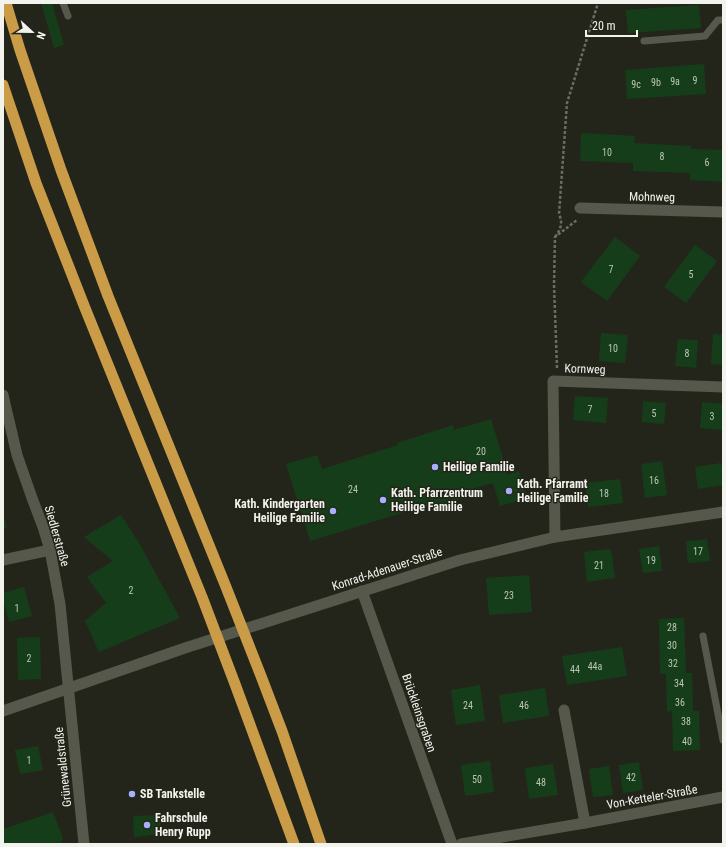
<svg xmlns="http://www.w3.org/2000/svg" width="726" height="847" font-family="'Roboto Condensed',sans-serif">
<rect width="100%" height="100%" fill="#24251a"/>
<g fill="#163d1a">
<path d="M41,3h11l12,42 -10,3z"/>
<path d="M699,5l2,23 -73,5 -2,-23z"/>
<path d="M704,64l2,30 -79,5 -2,-29z"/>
<path d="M581,133l54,3 -1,7 57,3v3l32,1v32l-33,-2v-7l-57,-2v-8l-53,-2z"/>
<path d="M615,237l25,19 -33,45 -26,-19z"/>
<path d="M695,245l22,16 -31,42 -22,-16z"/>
<path d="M601,333l27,2 -3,28 -26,-2z"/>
<path d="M713,334l10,1v30l-12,-1z"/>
<path d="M678,339l20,1 -2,28 -21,-2z"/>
<path d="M575,396l33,2 -2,25 -33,-3z"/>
<path d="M643,401l23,2 -2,21 -22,-2z"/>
<path d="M702,402l21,2v26l-23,-2z"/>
<path d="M491,419l17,56 11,-4 8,27 -27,8 -7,-23 -21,6 2,6 -55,17 -1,-4 -108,33 -24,-77 31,-9 5,14 76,-24 -1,-2 56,-18 1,5z"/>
<path d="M662,461l5,34 -22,3 -4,-34z"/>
<path d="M721,463l2,11v11l-25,4 -3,-22z"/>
<path d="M620,479l3,24 -35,4 -3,-24z"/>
<path d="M3,514l4,13 -4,1z"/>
<path d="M121,515l18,28 41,75 -81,34 -14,-31 21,-18 -19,-26 26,-16 -29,-24z"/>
<path d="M707,539l3,22 -22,2 -2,-22z"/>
<path d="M659,546l3,25 -19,2 -4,-24z"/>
<path d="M611,549l4,29 -28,4 -3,-30z"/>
<path d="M529,575l3,37 -43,3 -3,-37z"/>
<path d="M24,587l8,29 -23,6 -6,-23v-6z"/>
<path d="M684,618l2,55h6l1,38h6l1,39 -27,1 -1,-40 -5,1 -1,-38h-6l-1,-55z"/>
<path d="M40,637l1,42 -23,1 -1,-42z"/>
<path d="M622,647l5,29 -60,9 -5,-29z"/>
<path d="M480,685l5,36 -29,4 -5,-35z"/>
<path d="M545,688l4,28 -46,7 -4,-28z"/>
<path d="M38,746l5,24 -23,4 -5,-24z"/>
<path d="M490,761l4,31 -29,4 -4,-31z"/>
<path d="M639,762l4,28 -20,3 -4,-28z"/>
<path d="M553,764l5,31 -29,4 -4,-31z"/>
<path d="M609,766l4,29 -20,2 -4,-28z"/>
<path d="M53,812l10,26 -3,6h-57v-15z"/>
<path d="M160,815l1,19 -27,3 -1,-21z"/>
</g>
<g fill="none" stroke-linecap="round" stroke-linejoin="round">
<g stroke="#6b6c63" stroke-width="2.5" stroke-dasharray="3 2" stroke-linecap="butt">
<path d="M555,237c6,-8 8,-14 4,-23l8,-111 31,-100"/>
<path d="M557,368l-3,-83 1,-48 22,-17"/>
</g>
<g stroke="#57584c" stroke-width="7">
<path d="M63,3l5,13"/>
<path d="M644,41l61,-5 13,-16h5"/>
<path d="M703,636l20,104"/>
</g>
<g stroke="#57584c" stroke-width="11">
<path d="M580,208l143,4"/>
<path d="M3,395l14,60 15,43 11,29 7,23 10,54 24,240"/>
<path d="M555,537l-2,-156 170,6"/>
<path d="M3,560l47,-10"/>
<path d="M362,591l90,253"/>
<path d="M564,710l21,113"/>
<path d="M3,711l182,-63 275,-88 95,-23 168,-25"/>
<path d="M461,844l124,-21 138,-26"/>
</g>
<g stroke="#ca9c48" stroke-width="11">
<path d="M6,3l14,47 41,120 47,126 118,291 35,89 21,55 39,113"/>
<path d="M3,85l33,98 49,125 117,289 33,87 59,160"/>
</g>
</g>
<g fill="#a6b1fc" stroke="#24251a" stroke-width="1.5">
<circle cx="435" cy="467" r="4"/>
<circle cx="509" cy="491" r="4"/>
<circle cx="383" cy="500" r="4"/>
<circle cx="333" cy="511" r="4"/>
<circle cx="132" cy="794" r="4"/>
<circle cx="147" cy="825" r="4"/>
</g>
<g text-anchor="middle" stroke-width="3" stroke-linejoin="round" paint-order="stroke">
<g font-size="10" fill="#bbc6b8">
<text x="695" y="84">9</text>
<text x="675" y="85">9a</text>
<text x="656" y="86">9b</text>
<text x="636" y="88">9c</text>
<text x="607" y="156">10</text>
<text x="662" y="160">8</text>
<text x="707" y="166">6</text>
<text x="611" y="273">7</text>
<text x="691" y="278">5</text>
<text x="613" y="352">10</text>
<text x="687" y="357">8</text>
<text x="590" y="413">7</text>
<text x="654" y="417">5</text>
<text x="712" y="420">3</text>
<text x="481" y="455">20</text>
<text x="654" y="484">16</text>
<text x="353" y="493">24</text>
<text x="604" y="497">18</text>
<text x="698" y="555">17</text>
<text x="651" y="564">19</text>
<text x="599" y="569">21</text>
<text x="131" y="594">2</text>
<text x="509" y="599">23</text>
<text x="17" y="612">1</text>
<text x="672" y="631">28</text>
<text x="672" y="649">30</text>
<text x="29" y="662">2</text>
<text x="673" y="667">32</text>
<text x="595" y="670">44a</text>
<text x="575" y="673">44</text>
<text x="679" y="687">34</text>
<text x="680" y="706">36</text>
<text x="468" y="709">24</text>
<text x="524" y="709">46</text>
<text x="686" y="725">38</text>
<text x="687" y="745">40</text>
<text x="29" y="764">1</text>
<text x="631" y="781">42</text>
<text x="477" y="783">50</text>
<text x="541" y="786">48</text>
</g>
<g font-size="12" fill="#f2f3ec" stroke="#24251a">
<text transform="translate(652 197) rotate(1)" y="4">Mohnweg</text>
<text transform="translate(585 369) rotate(2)" y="4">Kornweg</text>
<text transform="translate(57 536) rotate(74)" y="4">Siedlerstraße</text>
<text transform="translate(387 569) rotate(-18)" y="4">Konrad-Adenauer-Straße</text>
<text transform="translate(419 713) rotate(71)" y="4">Brückleinsgraben</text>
<text transform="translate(63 767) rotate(-96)" y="4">Grünewaldstraße</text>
<text transform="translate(652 797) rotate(-10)" y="4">Von-Ketteler-Straße</text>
</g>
<g font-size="12" font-weight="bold" fill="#f2f3ec" stroke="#24251a" text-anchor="start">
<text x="443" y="471">Heilige Familie</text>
<text x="517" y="488">Kath. Pfarramt<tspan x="517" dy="14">Heilige Familie</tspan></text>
<text x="391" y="497">Kath. Pfarrzentrum<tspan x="391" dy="14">Heilige Familie</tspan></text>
<text x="325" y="508" text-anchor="end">Kath. Kindergarten<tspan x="325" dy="14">Heilige Familie</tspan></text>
<text x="140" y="798">SB Tankstelle</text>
<text x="155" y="822">Fahrschule<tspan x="155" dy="14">Henry Rupp</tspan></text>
</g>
</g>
<rect width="726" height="847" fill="none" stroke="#f2f3ec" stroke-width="8"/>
<g transform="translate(32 32) rotate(112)" stroke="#24251a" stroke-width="3" paint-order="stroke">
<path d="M0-3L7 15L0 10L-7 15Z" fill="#f2f3ec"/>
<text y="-6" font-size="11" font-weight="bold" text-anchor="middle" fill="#f2f3ec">N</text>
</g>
<path d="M586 30v6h51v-6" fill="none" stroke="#f2f3ec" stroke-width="2"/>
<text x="592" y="30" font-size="12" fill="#f2f3ec" stroke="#24251a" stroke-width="3" paint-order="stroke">20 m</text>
</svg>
